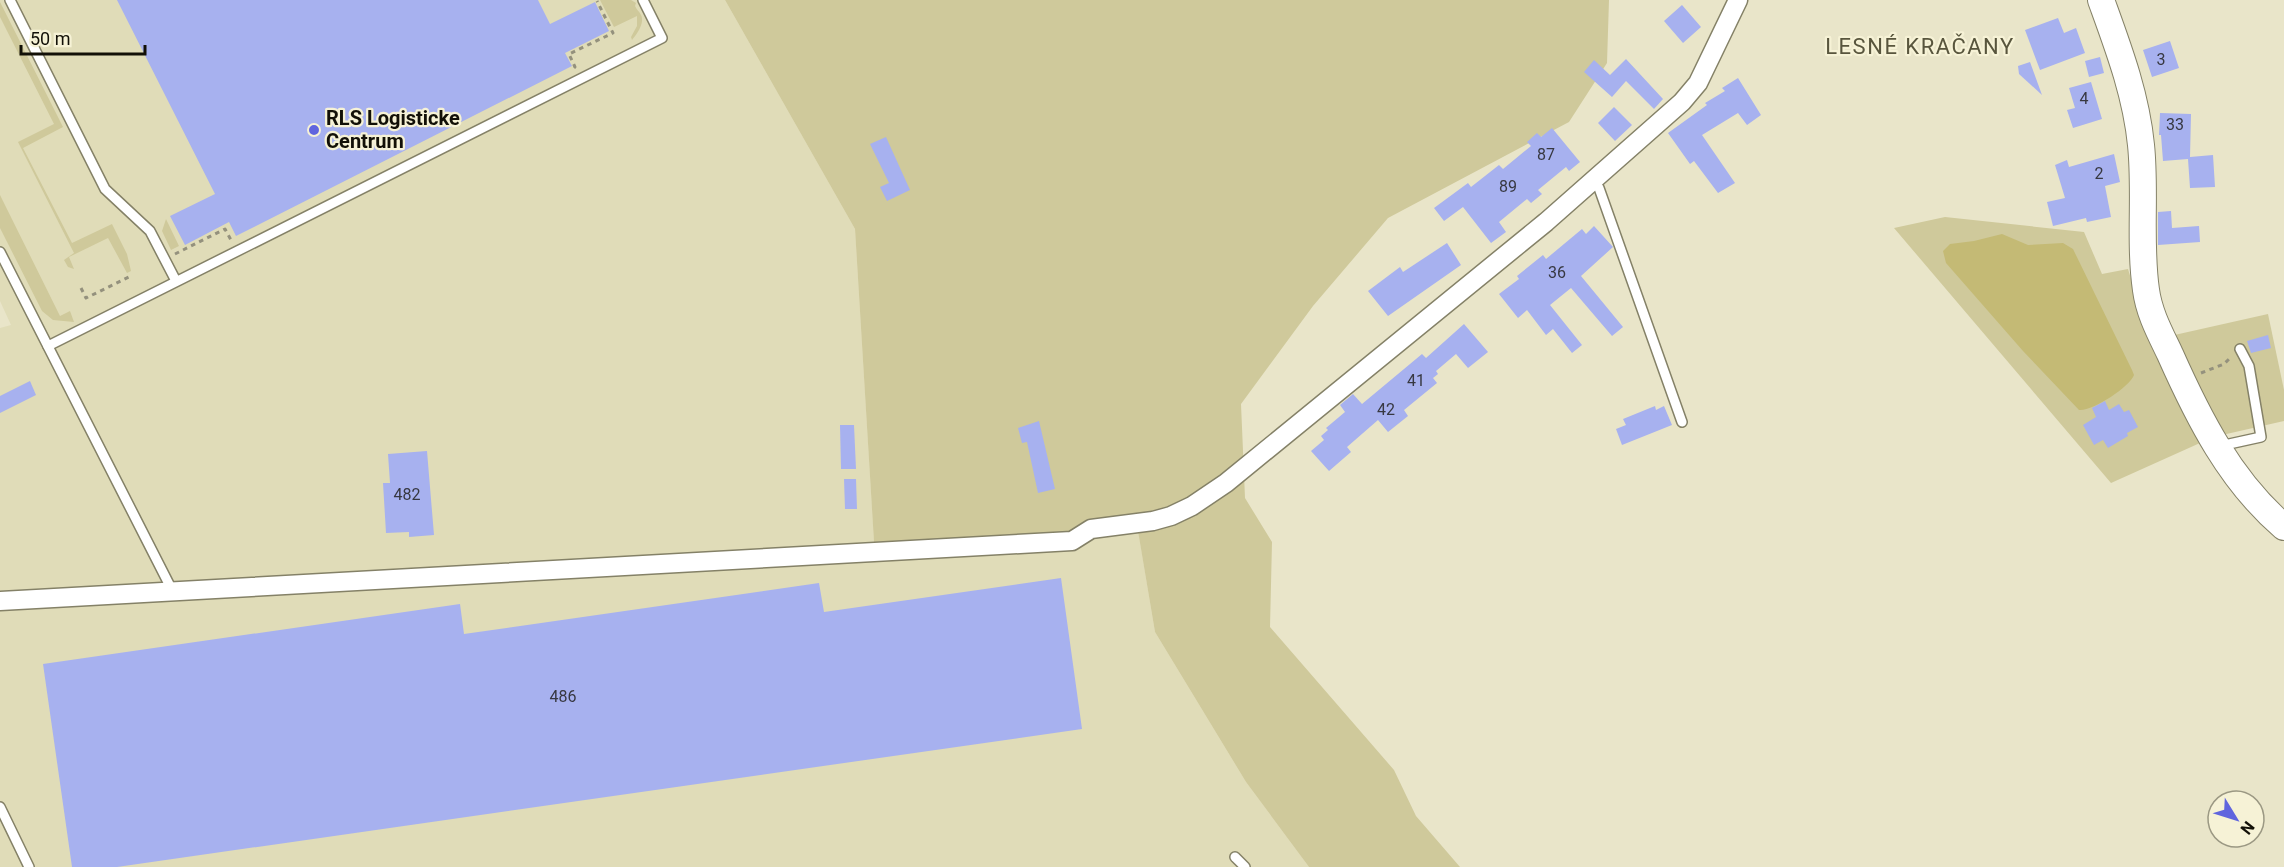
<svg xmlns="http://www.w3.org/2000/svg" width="2284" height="867" font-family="Roboto,sans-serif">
<rect width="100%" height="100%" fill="#e9e5c9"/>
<path fill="#e0dcb8" d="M0,0h725l130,229 19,312 264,-11 17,102 91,150 63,85h-1309v-539l11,-3 -11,-24z"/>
<g fill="#cfc99b">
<path d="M600,0h31l5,3 -1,3c1,3 4,5 6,9 4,8 -4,19 -9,25l-1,-3 6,-11v-10l-23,11z"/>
<path d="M725,0h884l-2,63 -38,59 -181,96 -75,88 -72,98 4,94 27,44 -2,85 124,143 22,46 44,51h-151l-63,-85 -91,-150 -17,-101 -264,11 -19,-313z"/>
<path d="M0,2l63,125 -40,21 49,95 40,-19 15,30 4,17 -4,2 -19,-35 -39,19 5,12 -6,-2 -4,-7 10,-7 -56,-111 36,-18 -54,-107z"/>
<path d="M0,195l60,121 10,-5 4,11 -21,-2 -11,-9 -42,-83z"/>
<path d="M1945,217l139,15 18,42 26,-5 7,23 65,151 -89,40 -217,-255z"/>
<path d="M166,219l13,27 -8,4 -9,-19z"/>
<path d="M2268,314l16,76v31l-62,14 -52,-99z"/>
</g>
<path fill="#c4ba75" d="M2002,234l26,11 35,-2 10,6 59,121 2,5c-4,12 -43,37 -55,35l-56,-59 -77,-88 -3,-12 7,-7 24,-3z"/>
<g fill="#a7b1ef">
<path d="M117,0h421l12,24 45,-22 14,29 -44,22 7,13 -336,170 -7,-14 -44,23 -15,-29 45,-22z"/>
<path d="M1682,5l19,22 -18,16 -19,-22z"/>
<path d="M2058,18l6,15 12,-5 9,25 -45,17 -15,-40z"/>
<path d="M2170,41l9,27 -27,9 -9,-27z"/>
<path d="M2100,57l4,16 -15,4 -4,-16z"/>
<path d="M1626,59l37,40 -9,10 -28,-28 -14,16 -28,-25 10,-12 16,15z"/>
<path d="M2030,62l12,33 -23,-21 -1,-8z"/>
<path d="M1738,78l23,37 -14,10 -9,-12 -36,22 33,48 -17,10 -24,-32 -4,3 -22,-31 39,-28 -2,-2 20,-12 -3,-3z"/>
<path d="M2091,82l11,37 -29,9 -6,-18 8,-2 -6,-20z"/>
<path d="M1614,107l18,18 -17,16 -17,-18z"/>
<path d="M2160,113l31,1 -1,43 23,-2 2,32 -25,1 -2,-29 -25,2 -2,-26h-2z"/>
<path d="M1552,128l28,34 -11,9 -3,-4 -28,23 4,4 -11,9 -4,-4 -28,23 7,10 -15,11 -28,-36 -19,14 -10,-13 34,-25 3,4 28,-22 4,4 28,-23 -4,-4 10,-9 4,4z"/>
<path d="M886,137l24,53 -23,11 -7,-14 9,-4 -19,-39z"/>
<path d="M2114,154l6,28 -15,4 6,31 -24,5 -1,-4 -33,8 -6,-24 18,-4 -10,-33 12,-5 2,7z"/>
<path d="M2171,211l1,17 27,-2 1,16 -42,3v-33z"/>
<path d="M1594,226l19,21 -32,29 42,51 -11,9 -41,-48 -21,17 32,40 -10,8 -19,-24 -7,6 -19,-25 -9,8 -19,-24 20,-15 -2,-3 26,-21 3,4 36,-30 4,5z"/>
<path d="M1447,243l14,22 -73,51 -20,-25 32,-24 3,5z"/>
<path d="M1464,324l24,28 -20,16 -12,-14 -20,17 2,3 -5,4 4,5 -33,27 4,6 -20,16 -10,-12 -31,27 4,5 -22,19 -18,-20 13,-11 -3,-4 7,-6 -2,-2 19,-16 -5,-7 13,-11 9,10 60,-50 4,4z"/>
<path d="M2268,335l3,13 -20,5 -4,-12z"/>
<path d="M30,381l6,14 -36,18v-17z"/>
<path d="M2105,401l4,9 10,-6 5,8 5,-2 9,17 -11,6 1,3 -20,12 -5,-8 -9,5 -11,-20 13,-8 -4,-9z"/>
<path d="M1655,406l1,4 8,-4 8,19 -50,20 -6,-16 10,-4 -3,-6z"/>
<path d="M1039,421l16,68 -17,4 -11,-51 -5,1 -4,-15z"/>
<path d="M840,425h14l2,44h-15z"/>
<path d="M427,451l7,84 -25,2v-5l-23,1 -3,-50h7l-2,-29z"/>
<path d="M844,479h12l1,30h-12z"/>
<path d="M1061,578l21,151 -965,138h-45l-29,-203 417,-60 4,30 355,-51 5,29z"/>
</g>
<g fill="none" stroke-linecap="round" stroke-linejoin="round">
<g stroke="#848167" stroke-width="12">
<g id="lane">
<path d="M10,0l95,189 45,42 26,50"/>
<path d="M1593,182l6,6 83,234"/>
<path d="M0,252l172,338"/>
<path d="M48,346l614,-308 -19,-38"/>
<path d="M2220,446l41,-9 -12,-71 -9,-17"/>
<path d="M0,807l29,60"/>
<path d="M1235,857l10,10"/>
</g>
</g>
<g stroke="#848167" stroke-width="21">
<path id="street" d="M0,601l1072,-60 19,-12 62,-8 18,-5 21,-10 34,-23 320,-261 136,-120 16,-19 40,-83"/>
</g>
<g stroke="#848167" stroke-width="28">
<path id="secondary" d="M2101,0c17,47 35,94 40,145 5,48 -2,97 5,145 3,23 14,43 24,64 28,63 60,127 114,173"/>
</g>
<g stroke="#94917d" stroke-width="3" stroke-dasharray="4.5 4.5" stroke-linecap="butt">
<path d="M574,68l1,-1 -6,-13 44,-21 -16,-32"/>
<path d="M175,254l50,-25 6,11h2"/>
<path d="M81,288l5,10 45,-22"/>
<path d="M2201,373l23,-9 6,-6"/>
</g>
<use href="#lane" stroke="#fff" stroke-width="9"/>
<use href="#street" stroke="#fff" stroke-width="18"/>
<use href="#secondary" stroke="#fff" stroke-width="26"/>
</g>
<circle fill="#6065de" stroke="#f6f2d6" stroke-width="2" cx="314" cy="130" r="6"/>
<g text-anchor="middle" stroke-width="4.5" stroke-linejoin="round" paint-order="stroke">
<g font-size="16" fill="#373841">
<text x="2161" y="65">3</text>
<text x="2084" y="104">4</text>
<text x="2175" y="130">33</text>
<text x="1546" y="160">87</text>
<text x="2099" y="179">2</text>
<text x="1508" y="192">89</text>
<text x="1557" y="278">36</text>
<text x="1416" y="386">41</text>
<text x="1386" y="415">42</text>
<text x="407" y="500">482</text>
<text x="563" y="702">486</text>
</g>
<g font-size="20" font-weight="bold" fill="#121007" stroke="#f6f2d6" text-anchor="start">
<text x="326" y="125">RLS Logisticke<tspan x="326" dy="23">Centrum</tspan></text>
</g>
<g font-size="22" letter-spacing="1.5" fill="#58553d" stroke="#f6f2d6">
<text x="1920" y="54">LESNÉ KRAČANY</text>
</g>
</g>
<g transform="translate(2236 819) rotate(128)"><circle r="28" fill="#f6f2d6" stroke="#9b9883" stroke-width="1.5"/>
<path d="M0-4.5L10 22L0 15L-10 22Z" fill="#6065de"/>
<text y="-9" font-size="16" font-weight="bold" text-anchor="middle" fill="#121007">N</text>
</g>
<path d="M21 45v9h124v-9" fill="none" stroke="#121007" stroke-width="3"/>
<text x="30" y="45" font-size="18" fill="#121007" stroke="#f6f2d6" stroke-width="4.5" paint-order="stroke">50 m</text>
</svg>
